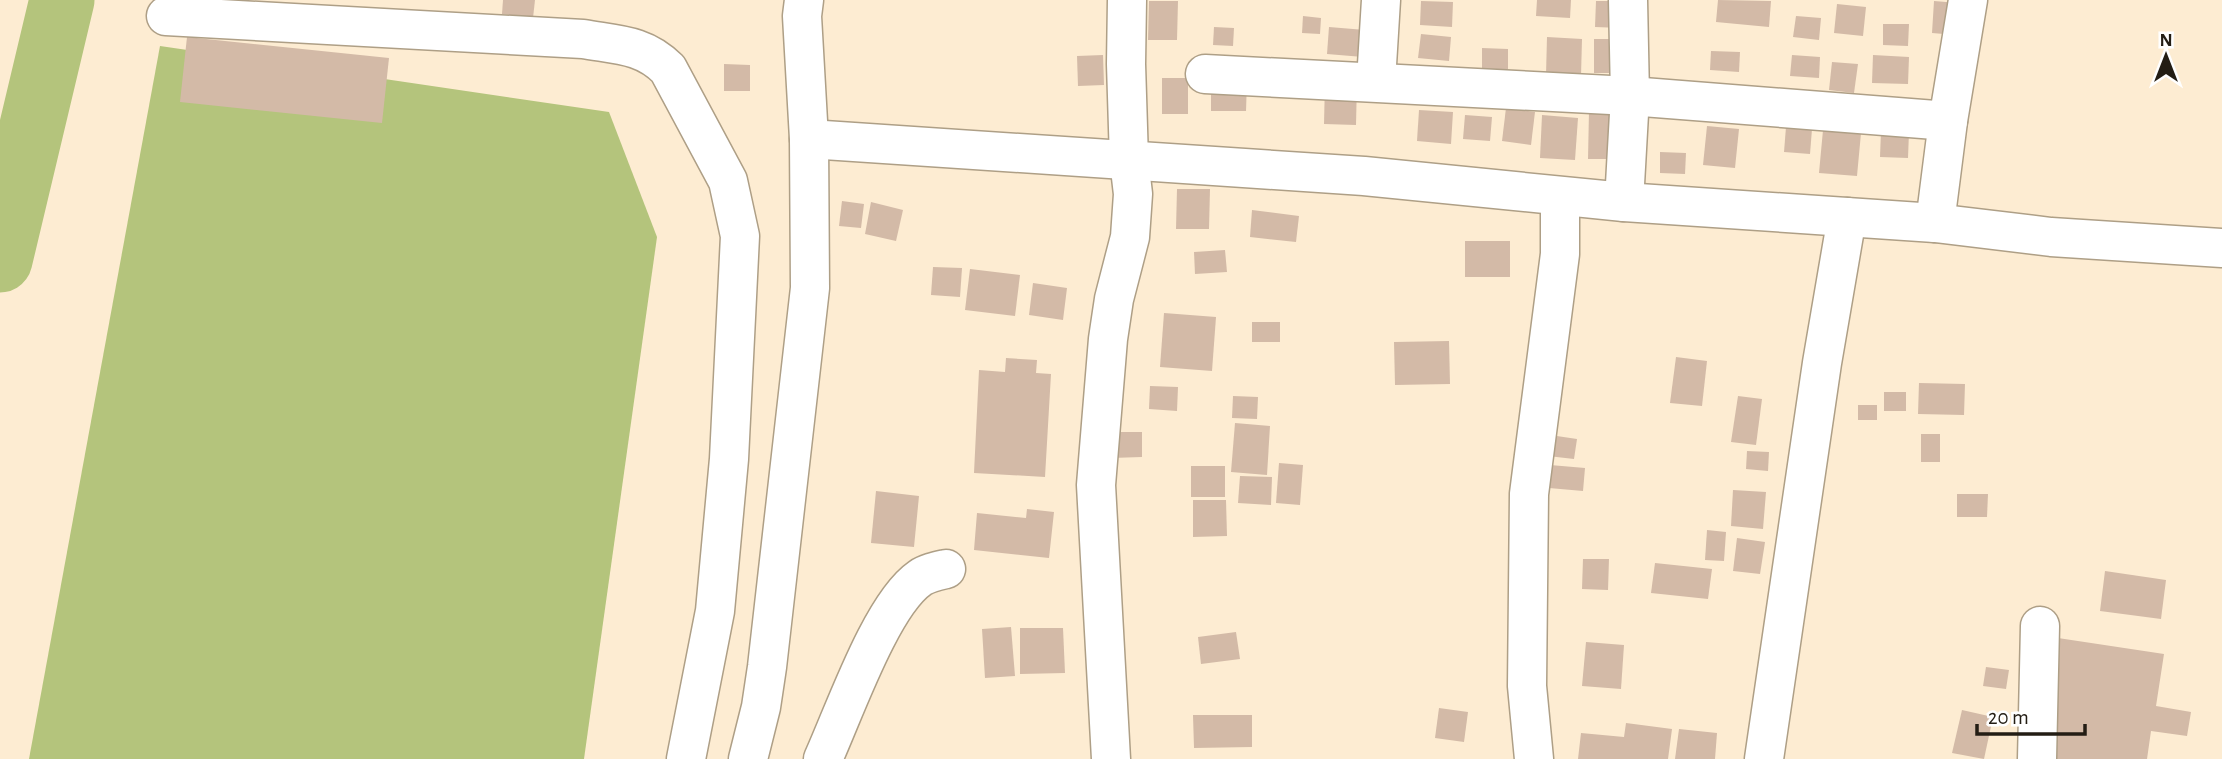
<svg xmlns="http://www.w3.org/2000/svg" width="2222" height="759" font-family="'Alegreya Sans',sans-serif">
<rect width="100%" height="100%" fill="#fdecd2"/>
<path fill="#b4c47c" d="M160,46l449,66 48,125 -73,522h-555z"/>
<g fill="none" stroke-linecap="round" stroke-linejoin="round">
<path stroke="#b4c47c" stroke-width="65" d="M0,260l62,-260"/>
</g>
<g fill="#d3baa7">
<path d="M503,0h32l-2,18 -31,-4z"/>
<path d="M1537,0h34l-1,18 -34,-2z"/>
<path d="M1718,0l53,1 -2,26 -53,-5z"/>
<path d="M1149,1h29l-1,39h-29z"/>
<path d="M1421,1l32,1 -1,25 -32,-2z"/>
<path d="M1596,1h25v27l-26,-1z"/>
<path d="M1934,1l24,2 -2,32 -24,-2z"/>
<path d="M1837,4l29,3 -3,29 -29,-3z"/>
<path d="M1303,16l18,2 -1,16 -18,-1z"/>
<path d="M1796,16l25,2 -2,22 -26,-3z"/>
<path d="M1883,24h26l-1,22 -25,-1z"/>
<path d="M1214,27l20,1 -1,18 -20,-1z"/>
<path d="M1329,27l36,3 -2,27 -36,-3z"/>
<path d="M1421,34l30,3 -2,24 -31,-3z"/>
<path d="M187,37l202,21 -7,65 -202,-21z"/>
<path d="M1547,37l35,2 -1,37 -35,-1z"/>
<rect x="1594" y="39" width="26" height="34"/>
<path d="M1482,48l26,1v20h-26z"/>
<path d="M1711,51l29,1 -1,20 -29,-2z"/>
<path d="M1103,55l1,30 -26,1 -1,-30z"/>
<path d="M1792,55l28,2 -1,21 -29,-2z"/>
<path d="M1873,55l36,2 -1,27 -36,-1z"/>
<path d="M1832,62l26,2 -4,29 -25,-3z"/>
<path d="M724,64l26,1v26h-26z"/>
<rect x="1162" y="78" width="26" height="36"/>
<path d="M1211,79h36l-1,32h-35z"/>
<path d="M1325,82h32l-1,43 -32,-1z"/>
<path d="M1506,108l29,4 -4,33 -29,-4z"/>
<path d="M1419,110l34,2 -2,32 -34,-3z"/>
<path d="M1589,111l26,1 -1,47h-26z"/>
<path d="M1465,115l27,2 -2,24 -27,-2z"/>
<path d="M1542,115l36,3 -3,42 -35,-2z"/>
<path d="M1707,126l32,3 -4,39 -32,-3z"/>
<path d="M1786,127l26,2 -2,25 -26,-2z"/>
<path d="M1823,130l38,3 -4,43 -38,-3z"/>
<path d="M1881,131l28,1 -1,26 -28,-1z"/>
<path d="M1660,152l26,1 -1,21 -25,-1z"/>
<path d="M1177,189h33l-1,40h-33z"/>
<path d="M842,201l22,3 -3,24 -22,-2z"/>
<path d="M871,202l32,8 -7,31 -31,-7z"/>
<path d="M1252,210l47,6 -3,26 -46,-5z"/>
<rect x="1465" y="241" width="45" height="36"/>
<path d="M1225,250l2,22 -32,2 -1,-22z"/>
<path d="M933,267l29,1 -2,29 -29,-2z"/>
<path d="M970,269l50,6 -5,41 -50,-6z"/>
<path d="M1033,283l34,5 -4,32 -34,-5z"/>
<path d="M1164,313l52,4 -4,54 -52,-4z"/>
<rect x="1252" y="322" width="28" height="20"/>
<path d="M1449,341l1,43 -55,1 -1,-43z"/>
<path d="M1676,357l31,4 -5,45 -32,-3z"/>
<path d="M1006,358l31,2 -1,13 15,1 -6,103 -71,-4 5,-103 26,2z"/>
<path d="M1919,383l46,1 -1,31 -46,-1z"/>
<path d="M1150,386l28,1 -1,24 -28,-2z"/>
<rect x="1884" y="392" width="22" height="19"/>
<path d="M1233,396l25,1 -1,22 -25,-1z"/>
<path d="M1738,396l24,3 -6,46 -25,-3z"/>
<rect x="1858" y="405" width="19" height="15"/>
<path d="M1235,423l35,3 -3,49 -36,-3z"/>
<path d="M1111,432h31v25l-31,1z"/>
<rect x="1921" y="434" width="19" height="28"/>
<path d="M1550,435l27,4 -3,20 -26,-3z"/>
<path d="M1747,451l22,1 -1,19 -22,-2z"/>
<path d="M1279,463l24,2 -3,40 -24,-2z"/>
<path d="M1550,465l35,3 -2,23 -34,-3z"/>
<rect x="1191" y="466" width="34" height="31"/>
<path d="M1240,476l32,1 -1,28 -33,-2z"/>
<path d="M1733,490l33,2 -3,37 -32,-3z"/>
<path d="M876,491l43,5 -5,51 -43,-4z"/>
<path d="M1957,494h31l-1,23h-30z"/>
<path d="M1193,500h33l1,36 -34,1z"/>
<path d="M1027,509l27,3 -5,46 -75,-8 3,-37 49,5z"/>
<path d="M1707,530l19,2 -2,29 -19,-1z"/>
<path d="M1737,538l28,4 -5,32 -27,-3z"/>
<path d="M1583,559h26l-1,31 -26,-1z"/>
<path d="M1655,563l57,6 -4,30 -57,-6z"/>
<path d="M2105,571l61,9 -5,39 -61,-8z"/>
<path d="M1011,627l4,49 -30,2 -3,-49z"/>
<path d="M1020,628h43l2,45 -45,1z"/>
<path d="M1236,632l4,27 -39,5 -3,-27z"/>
<path d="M2058,638l106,16 -8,52 35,6 -4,24 -36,-5 -4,28h-107z"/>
<path d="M1586,642l38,3 -3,44 -39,-3z"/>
<path d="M1986,667l23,3 -3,19 -23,-3z"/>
<path d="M1439,708l29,4 -4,30 -29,-4z"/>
<path d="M1962,710l31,7 -9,42 -32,-6z"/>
<path d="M1193,715h59v32l-58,1z"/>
<path d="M1626,723l46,6 -4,30h-90l3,-26 43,4z"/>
<path d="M1679,729l38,4 -2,26h-40z"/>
</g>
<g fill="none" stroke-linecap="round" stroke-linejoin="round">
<g stroke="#ae9f86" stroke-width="41">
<g id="minor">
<path d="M166,16l417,23c34,6 60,5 85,30l60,112 12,55 -11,223 -14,152 -29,148"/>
<path d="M1205,74l425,22 318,25"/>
<path d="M1376,81l5,-81"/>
<path d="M809,139l555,37 260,26 311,21 116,14 171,11"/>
<path d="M1624,202l6,-106 -2,-96"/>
<path d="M1935,223l13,-102 20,-121"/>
<path d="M748,759l13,-52 6,-40 43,-379 -1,-149 -7,-123 2,-16"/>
<path d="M823,759c21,-46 58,-154 97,-181 7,-5 17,-7 26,-9"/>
<path d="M1111,759l-15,-274 12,-146 6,-40 16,-62 3,-43 -4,-34 -3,-96 1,-64"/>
<path d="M1534,759l-7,-73 2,-192 31,-240v-57"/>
<path d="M1764,759l58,-396 25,-146"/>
<path d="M2037,759l3,-133"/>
</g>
</g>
<use href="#minor" stroke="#fff" stroke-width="38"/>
</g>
<g transform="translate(2166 56)" stroke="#ffffff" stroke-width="5" paint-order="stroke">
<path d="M0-5L12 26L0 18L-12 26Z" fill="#231d14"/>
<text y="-10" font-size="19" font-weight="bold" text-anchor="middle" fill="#231d14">N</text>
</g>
<path d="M1977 724v10h108v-10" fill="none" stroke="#231d14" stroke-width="3.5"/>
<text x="1988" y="724" font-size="21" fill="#231d14" stroke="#ffffff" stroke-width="5" paint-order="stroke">20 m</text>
</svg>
